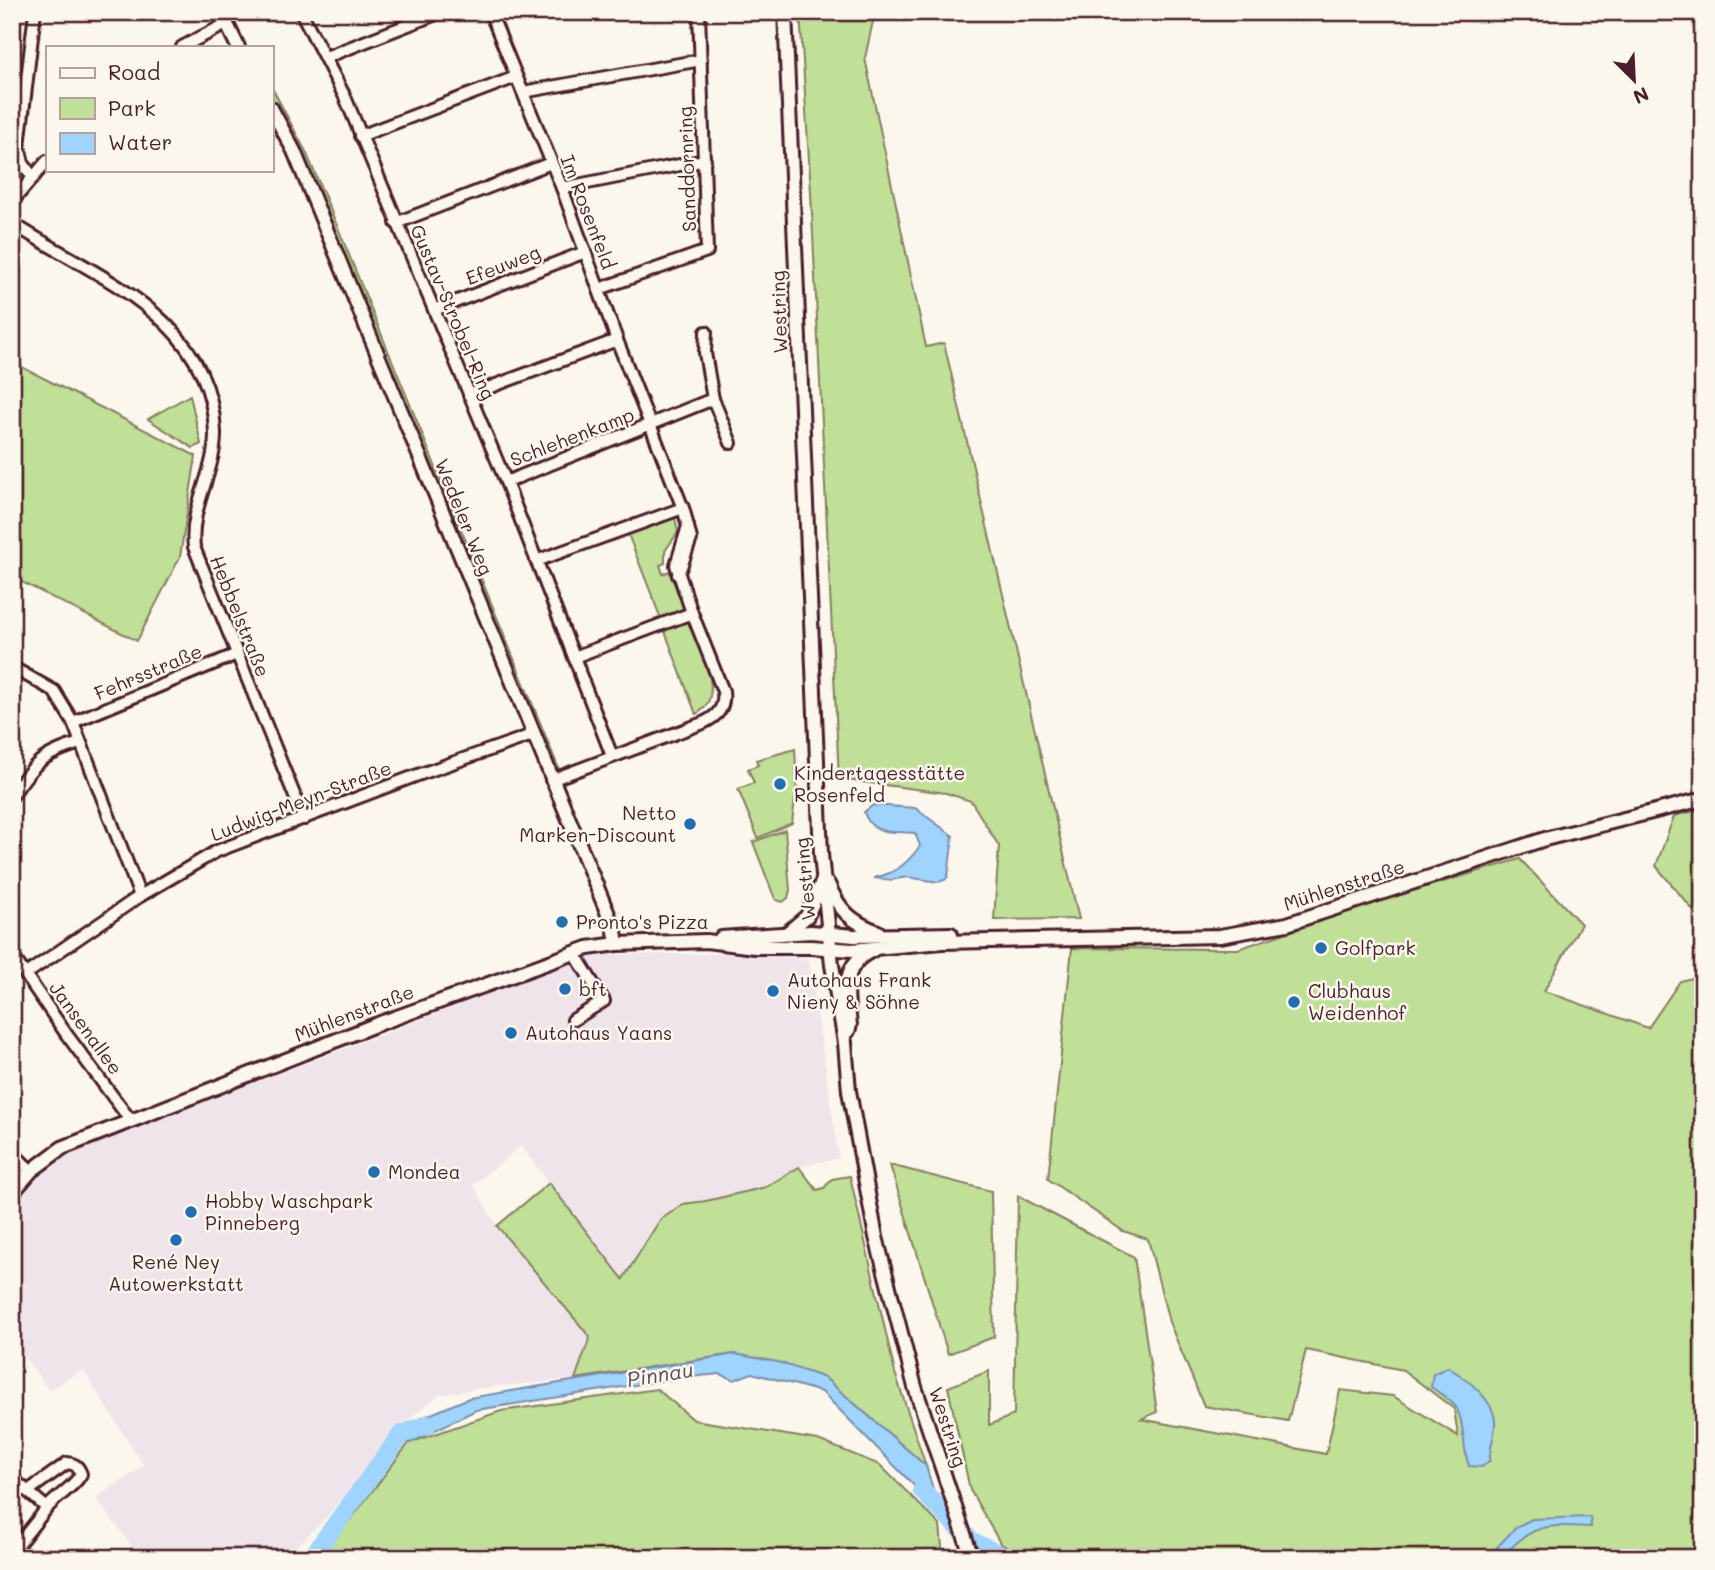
<svg xmlns="http://www.w3.org/2000/svg" width="1715" height="1570" font-family="Mali,sans-serif">
<rect width="100%" height="100%" fill="#fbf7ec"/>
<filter id="ink" filterUnits="userSpaceOnUse"><feTurbulence type="fractalNoise" baseFrequency=".0143" numOctaves="2"/><feDisplacementMap in="SourceGraphic" scale="14" xChannelSelector="R" yChannelSelector="G"/><feConvolveMatrix kernelMatrix="1 2 1 2 8 2 1 2 1" color-interpolation-filters="sRGB"/></filter>
<g filter="url(#ink)">
<path fill="#efe4ea" d="M674,954h53l77,4 5,3 30,197 -40,9 -33,20 -60,14 -23,3 -23,16 -37,59 -102,-133 -48,39 24,41 93,111 -15,42 -94,9 -42,7 -41,33 -72,90 -42,40h-159l9,-9 -38,-51 48,-32 -61,-96 -34,20 -37,-49v-135l14,-17 27,-25 22,-13 500,-190 26,-6z"/>
<g fill="#c0df97" stroke="#857f61" stroke-width="2">
<path d="M800,12h75l-10,46 61,289 18,-4 135,576 -85,1 5,-74 -28,-45 -25,-8 -107,-14 -28,-586z"/>
<path d="M271,86l35,66 32,76 221,541h-6l-219,-540 -32,-75 -31,-58z"/>
<path d="M12,362l184,94 -16,101 -43,84 -125,-64z"/>
<path d="M190,395l11,49 -8,4 -45,-29z"/>
<path d="M675,518l3,14 -13,19v12l-5,2 3,9 6,-3 16,39 -24,9 -33,-85z"/>
<path d="M689,620c9,26 40,78 7,94l-32,-85z"/>
<path d="M795,749l2,35 -5,39 -34,15 -20,-49 16,-6 -6,-14 10,-4 -2,-5z"/>
<path d="M1703,809v113l-47,-56 18,-50z"/>
<path d="M785,830l5,60 -2,8 -5,4 -7,-2 -3,-6 -20,-52z"/>
<path d="M1520,859l61,65 -37,67 104,37 32,-47 23,-6v583h-679l-24,-15 -30,-53 -22,-103 41,-16v54l25,-10 4,-219 116,61 23,155 -16,7 185,35 14,-64 53,6 65,40 -4,-27 -51,-39 -97,-20 -18,71 -84,-15 -35,-84 -21,-83 -25,-8 -75,-52 24,-231 166,1 141,-48z"/>
<path d="M890,1165l101,26 3,146 -46,17z"/>
<path d="M799,1167l18,23 7,-2 8,-9 18,-3 45,197 31,93 -101,-88 -91,-24 -159,25 15,-42 -93,-111 52,-43 74,96 37,-59 23,-16 23,-3 60,-14z"/>
<path d="M657,1389l37,31 124,20 62,25 60,60 3,33h-627l37,-42 56,-73 92,-32z"/>
</g>
<g fill="#9ed4fd" stroke="#7c8ca9" stroke-width="2">
<path d="M873,805l42,3 38,28 -5,40 -3,4 -7,2 -31,-5 -16,3 -17,-2c22,-5 33,-14 46,-32l-5,-13c-22,-2 -44,3 -51,-21z"/>
<path d="M735,1354l43,8 47,16 101,88 14,46 -118,-120 -70,-19 -18,7 -14,-6 -41,4 -203,32 -67,33 -11,-15 71,-30z"/>
<path d="M1448,1367c19,12 50,34 47,60 -1,12 -6,21 -5,33l-8,7 -13,-1c-7,-17 -4,-50 -15,-61 -6,-7 -15,-12 -23,-18l2,-13z"/>
<path d="M1590,1517l1,10c-44,-2 -60,-4 -89,31h-15l29,-31 16,-8z"/>
</g>
<g fill="none" stroke-linecap="round" stroke-linejoin="round">
<g stroke="#9ed4fd" stroke-width="19">
<path d="M922,1490l50,52 35,16"/>
<path d="M311,1558l90,-123 27,-11"/>
</g>
<g stroke="#4a1f2b" stroke-width="16">
<g id="minor">
<path d="M12,12h1"/>
<path d="M301,12l44,85 161,385 73,188"/>
<path d="M490,12l72,176 55,152 67,171 7,28 -13,36"/>
<path d="M182,47l44,-23"/>
<path d="M326,57l115,-45"/>
<path d="M523,92l178,-32"/>
<path d="M360,136l156,-59"/>
<path d="M33,178l-10,-15 -4,-17 16,-134"/>
<path d="M562,188l143,-28"/>
<path d="M12,202l35,-41"/>
<path d="M12,223c82,54 199,92 203,209 1,39 -26,76 -21,115l110,272"/>
<path d="M396,223l155,-60"/>
<path d="M599,289l108,-38 -8,-239"/>
<path d="M434,310l151,-58"/>
<path d="M469,395l148,-55"/>
<path d="M713,399l18,44"/>
<path d="M506,482l207,-83 -8,-46 1,-21"/>
<path d="M536,561l147,-53"/>
<path d="M574,657l118,-44"/>
<path d="M12,667l42,24 19,31 67,174"/>
<path d="M580,674l32,82"/>
<path d="M73,722l164,-68"/>
<path d="M551,780l152,-57c15,-7 22,-15 20,-32l-31,-78 -16,-48 12,-39"/>
<path d="M12,796c22,-33 29,-41 68,-53"/>
<path d="M12,955l55,80 64,86"/>
<path d="M26,974l114,-78 77,-45 198,-75 117,-41"/>
<path d="M573,1020l31,-19 -26,-42"/>
<path d="M12,1152l19,19"/>
<path d="M12,1478l35,30 -35,44"/>
<path d="M28,1491l39,-28c8,1 11,3 14,11 -5,11 -25,23 -34,34"/>
</g>
</g>
<g stroke="#4a1f2b" stroke-width="18">
<g id="major">
<path d="M221,12l17,35"/>
<path d="M785,12l36,842 11,111 13,78 4,48 27,146 39,150 57,171"/>
<path d="M271,108l23,43 321,780 2,13"/>
<path d="M828,884c11,26 23,38 50,48"/>
<path d="M787,933l20,-17 16,-36"/>
<path d="M721,938l90,-6 43,4 97,-2"/>
<path d="M848,1031l2,-6c-3,-31 -11,-60 23,-75"/>
<path d="M12,1193l19,-22 31,-23 313,-123 213,-77 29,-4 89,-3 49,6h56l41,3 90,-8 278,-6 67,-12 258,-85 158,-40"/>
</g>
</g>
<use href="#minor" stroke="#fbf7ec" stroke-width="10"/>
<use href="#major" stroke="#fbf7ec" stroke-width="12"/>
</g>
</g>
<g fill="#1f6fb2" stroke="#fbf7ec" stroke-width="2.5">
<circle cx="780" cy="784" r="7"/>
<circle cx="690" cy="824" r="7"/>
<circle cx="562" cy="922" r="7"/>
<circle cx="1321" cy="948" r="7"/>
<circle cx="565" cy="989" r="7"/>
<circle cx="773" cy="991" r="7"/>
<circle cx="1294" cy="1002" r="7"/>
<circle cx="511" cy="1033" r="7"/>
<circle cx="374" cy="1172" r="7"/>
<circle cx="191" cy="1212" r="7"/>
<circle cx="176" cy="1240" r="7"/>
</g>
<g text-anchor="middle" stroke-width="5" stroke-linejoin="round" paint-order="stroke">
<g font-size="19" fill="#4a1f2b" stroke="#fbf7ec">
<text transform="translate(687 169) rotate(-92)" y="7">Sanddornring</text>
<text transform="translate(588 212) rotate(69)" y="7">Im Rosenfeld</text>
<text transform="translate(503 265) rotate(-21)" y="7">Efeuweg</text>
<text transform="translate(453 312) rotate(67)" y="7">Gustav-Strobel-Ring</text>
<text transform="translate(779 312) rotate(-92)" y="7">Westring</text>
<text transform="translate(572 437) rotate(-21)" y="7">Schlehenkamp</text>
<text transform="translate(464 517) rotate(68)" y="7">Wedeler Weg</text>
<text transform="translate(240 616) rotate(68)" y="7">Hebbelstraße</text>
<text transform="translate(148 672) rotate(-23)" y="7">Fehrsstraße</text>
<text transform="translate(301 801) rotate(-21)" y="7">Ludwig-Meyn-Straße</text>
<text transform="translate(805 879) rotate(-95)" y="7">Westring</text>
<text transform="translate(1344 885) rotate(-18)" y="7">Mühlenstraße</text>
<text transform="translate(354 1013) rotate(-21)" y="7">Mühlenstraße</text>
<text transform="translate(86 1028) rotate(54)" y="7">Jansenallee</text>
<text transform="translate(948 1427) rotate(72)" y="7">Westring</text>
</g>
<g font-size="19" fill="#4a1f2b" stroke="#fbf7ec" text-anchor="start">
<text x="794" y="780">Kindertagesstätte<tspan x="794" dy="22">Rosenfeld</tspan></text>
<text x="676" y="820" text-anchor="end">Netto<tspan x="676" dy="22">Marken-Discount</tspan></text>
<text x="576" y="929">Pronto's Pizza</text>
<text x="1335" y="955">Golfpark</text>
<text x="787" y="987">Autohaus Frank<tspan x="787" dy="22">Nieny &amp; Söhne</tspan></text>
<text x="579" y="996">bft</text>
<text x="1308" y="998">Clubhaus<tspan x="1308" dy="22">Weidenhof</tspan></text>
<text x="525" y="1040">Autohaus Yaans</text>
<text x="388" y="1179">Mondea</text>
<text x="205" y="1208">Hobby Waschpark<tspan x="205" dy="22">Pinneberg</tspan></text>
<text x="176" y="1269" text-anchor="middle">René Ney<tspan x="176" dy="22">Autowerkstatt</tspan></text>
</g>
<g font-size="21" font-style="italic" fill="#5f4c60" stroke="#fbf7ec">
<text transform="translate(660 1375) rotate(-9)" y="7">Pinnau</text>
</g>
</g>
<rect width="1715" height="1570" fill="none" stroke="#fbf7ec" stroke-width="42"/>
<rect x="21" y="21" width="1673" height="1528" fill="none" stroke="#4a1f2b" stroke-width="2.5" filter="url(#ink)"/>
<rect x="46" y="46" width="228" height="126" fill="#fbf7ec" stroke="#b4a19f" stroke-width="2"/>
<rect x="60" y="68" width="35" height="10" fill="#fbf7ec" stroke="#b4a19f" stroke-width="2"/>
<text x="108" y="80" font-size="21" fill="#4a1f2b">Road</text>
<rect x="60" y="98" width="35" height="21" fill="#c0df97" stroke="#b4a19f" stroke-width="2"/>
<text x="108" y="116" font-size="21" fill="#4a1f2b">Park</text>
<rect x="60" y="133" width="35" height="21" fill="#9ed4fd" stroke="#b4a19f" stroke-width="2"/>
<text x="108" y="150" font-size="21" fill="#4a1f2b">Water</text>
<g transform="translate(1634 80) rotate(156)" stroke="#fbf7ec" stroke-width="5" paint-order="stroke">
<path d="M0-5L12 26L0 18L-12 26Z" fill="#4a1f2b"/>
<text y="-10" font-size="19" font-weight="bold" text-anchor="middle" fill="#4a1f2b">N</text>
</g>
</svg>
